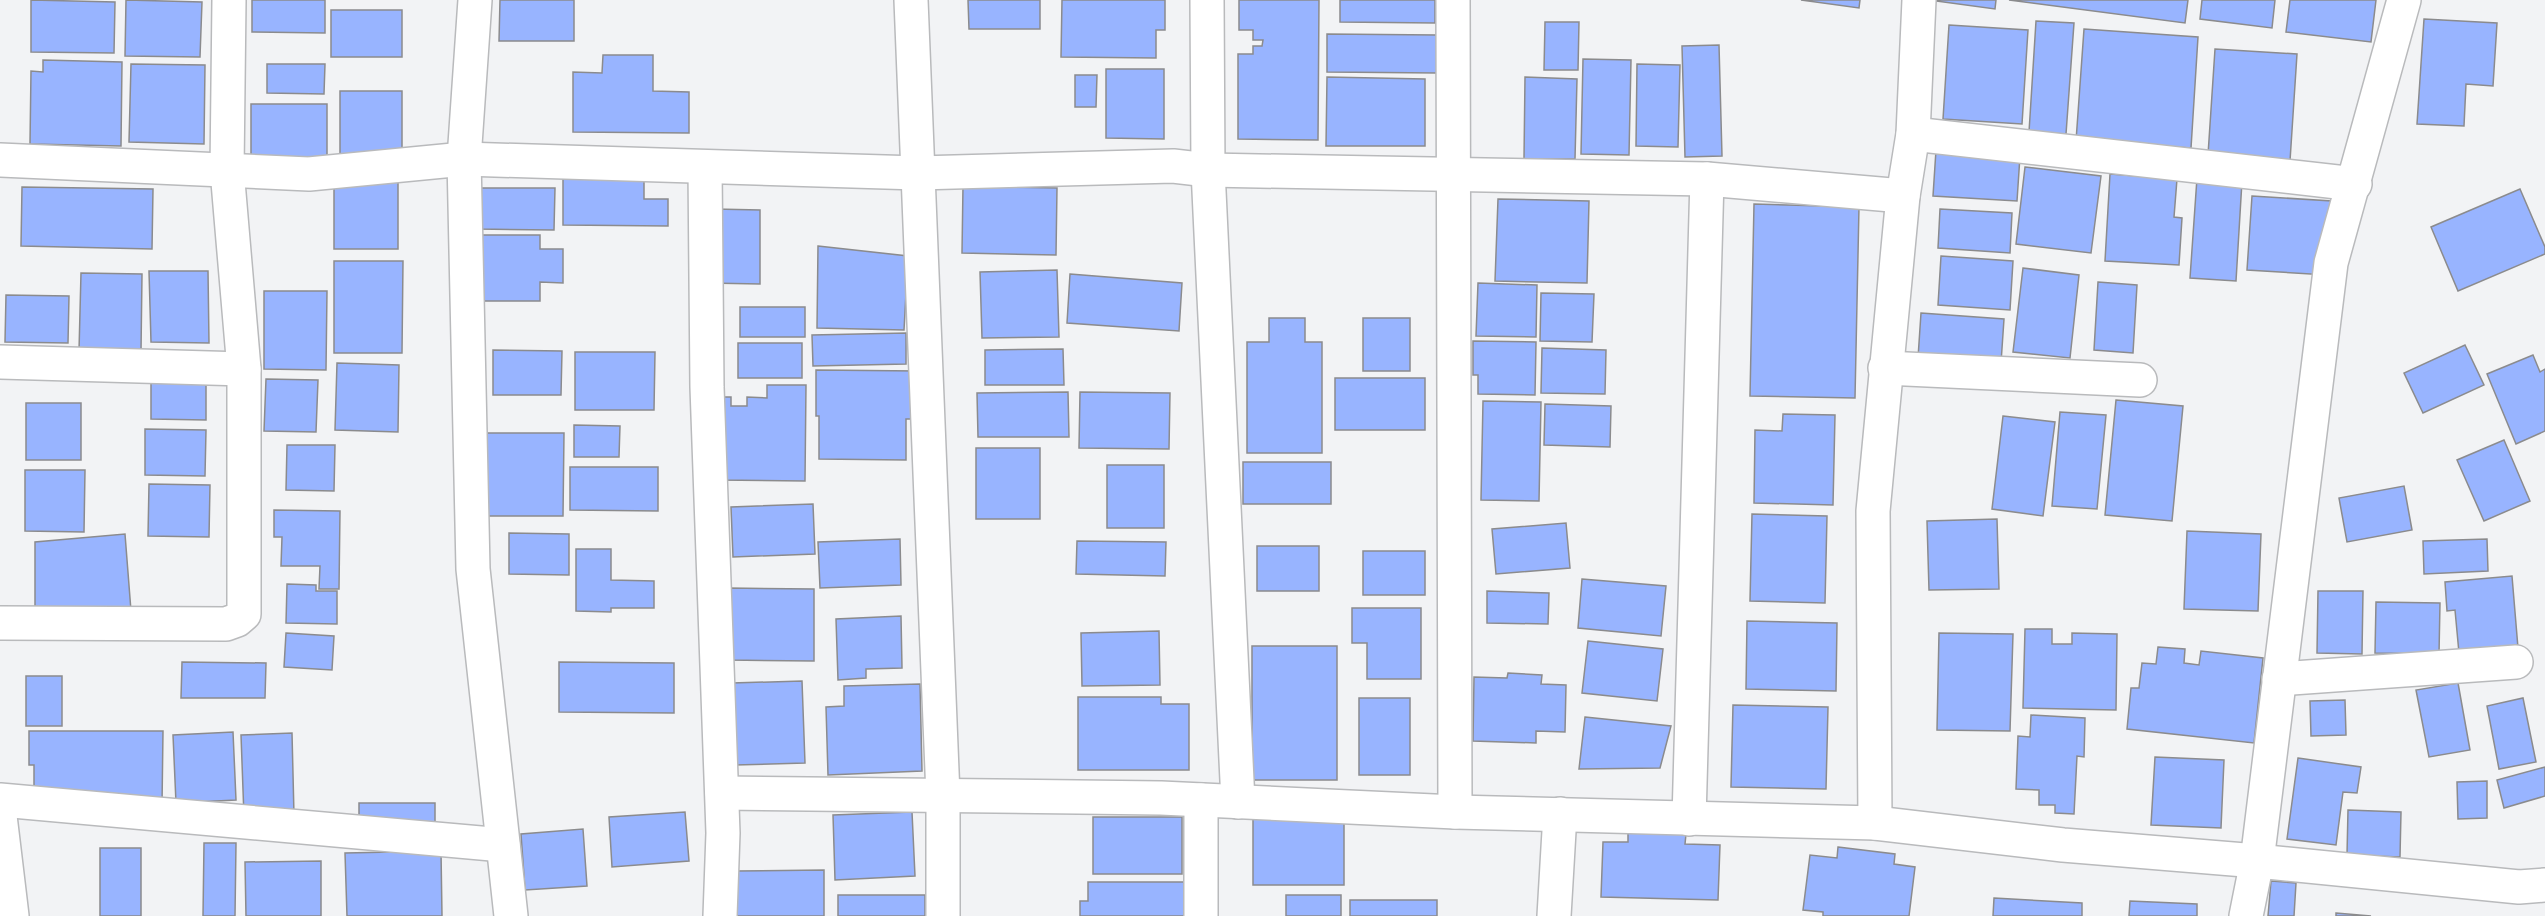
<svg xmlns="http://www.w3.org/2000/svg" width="2545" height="916" font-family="Figtree,sans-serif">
<rect width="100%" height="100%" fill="#f2f3f5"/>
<g fill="#98b4ff" stroke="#8b8b8d" stroke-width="1.5">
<path d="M31,0l84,2 -1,51 -83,-1z"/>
<path d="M126,0l76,2 -2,55 -75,-1z"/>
<path d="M252,0h73v33l-73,-1z"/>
<path d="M500,0h74v41h-75z"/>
<path d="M968,0h72v29h-71z"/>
<path d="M1062,0h103v30h-9v28l-95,-1z"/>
<path d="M1239,0h80l-1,140 -80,-1v-85h15v-8h9l1,-6h-10v-10h-14z"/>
<path d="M1340,0h95v23l-95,-1z"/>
<path d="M1801,0h59l-1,8z"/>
<path d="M1929,0h67l-1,9z"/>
<path d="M2009,0h179l-3,23z"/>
<path d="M2202,0h73l-3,28 -72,-9z"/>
<path d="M2290,0h86l-5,42 -85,-10z"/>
<rect x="331" y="10" width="71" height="47"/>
<path d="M2424,19l73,4 -4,63 -27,-2 -2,42 -47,-2z"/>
<path d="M2036,21l38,2 -8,111 -37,-2z"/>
<path d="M1545,22h34l-1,48h-34z"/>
<path d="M1949,25l79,5 -6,94 -79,-5z"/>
<path d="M2084,29l114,8 -7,111 -115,-7z"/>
<path d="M1327,34l110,1v38l-110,-1z"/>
<path d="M1719,45l3,111 -37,1 -3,-111z"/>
<path d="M2215,49l82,5 -7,107 -82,-6z"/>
<path d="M603,55h50v36l36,1v41l-116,-1v-60l29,1z"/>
<path d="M1583,59l48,1 -2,95 -48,-1z"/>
<path d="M43,60l79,2 -1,84 -91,-2 1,-73 12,1z"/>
<path d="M131,64l74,1 -1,79 -75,-2z"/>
<path d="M267,64h58l-1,30 -57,-1z"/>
<path d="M1637,64l43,1 -2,82 -42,-1z"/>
<path d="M1106,69h58v70l-58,-1z"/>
<path d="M1075,75h22l-1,32h-21z"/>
<path d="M1327,77l98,2v67h-99z"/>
<path d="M1525,77l52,2 -2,80h-51z"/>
<path d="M340,91h62v67l-62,-1z"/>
<path d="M251,104h76v56l-76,-1z"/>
<path d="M1936,150l84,6 -3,45 -84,-5z"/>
<path d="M2025,167l76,9 -10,77 -75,-9z"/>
<path d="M2110,174l67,5 -3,38 8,1 -3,47 -74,-4z"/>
<rect x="334" y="178" width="64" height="71"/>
<path d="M2197,178l45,3 -6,100 -46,-3z"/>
<path d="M563,179l81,1v19h24v27l-105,-1z"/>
<path d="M963,186l94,2 -1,67 -94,-2z"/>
<path d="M22,187l131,2 -1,60 -131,-3z"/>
<path d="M479,188h76l-1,42 -76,-1z"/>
<path d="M2520,189l25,58v7l-87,37 -27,-64z"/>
<path d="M2252,196l80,5 -5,74 -80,-5z"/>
<path d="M1498,199l91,2 -2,82 -92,-2z"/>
<path d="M1754,204l105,3 -4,191 -105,-2z"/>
<path d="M714,209l46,1v74l-52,-1z"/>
<path d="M1940,209l72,4 -2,40 -72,-5z"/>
<path d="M482,235h58v14h23v34l-23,-1v19h-58z"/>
<path d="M818,246l90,10 -4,74 -87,-2z"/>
<path d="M1941,256l72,5 -3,49 -72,-5z"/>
<path d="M334,261h69l-1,92h-68z"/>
<path d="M2023,268l56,7 -9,83 -57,-6z"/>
<path d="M1057,270l2,67 -77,1 -2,-66z"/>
<path d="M149,271h59l1,72 -58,-1z"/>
<path d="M81,273l61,1 -1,78 -62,-1z"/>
<path d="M1070,274l112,9 -3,48 -112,-8z"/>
<path d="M2098,282l39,3 -4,68 -39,-3z"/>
<path d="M1478,283l59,2 -1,52 -60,-1z"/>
<path d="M264,291h63l-1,79 -62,-1z"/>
<path d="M1541,293l53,1 -2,48 -52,-1z"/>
<path d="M6,295l63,1 -1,47 -63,-1z"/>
<rect x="740" y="307" width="65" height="30"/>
<path d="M1921,313l83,6 -3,44 -83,-5z"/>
<path d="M1269,318h36v24h17v111h-75v-111h22z"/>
<rect x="1363" y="318" width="47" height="53"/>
<path d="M906,333v31l-93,2 -1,-31z"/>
<path d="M1473,341l63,1 -1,53 -57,-1v-19h-5z"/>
<rect x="738" y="343" width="64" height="35"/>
<path d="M2465,345l19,40 -61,28 -19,-40z"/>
<path d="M1542,348l64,2 -1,44 -64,-1z"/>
<path d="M1063,349l1,36h-79v-35z"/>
<path d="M493,350l69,1 -1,44h-68z"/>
<path d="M575,352h80l-1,58h-79z"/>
<path d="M2533,355l7,17 5,-3v62l-29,13 -29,-70z"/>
<path d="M337,363l62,2 -1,67 -63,-2z"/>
<path d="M816,370l102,1v48h-12v41l-87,-1v-43h-3z"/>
<rect x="1335" y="378" width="90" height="52"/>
<path d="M266,379l52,1 -2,52 -52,-1z"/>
<path d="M151,382l55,1v37l-55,-1z"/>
<path d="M767,385h39l-1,96 -87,-1 1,-83h12v9h16v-9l20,1z"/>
<path d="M1068,392l1,45h-91l-1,-44z"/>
<path d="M1080,392l90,1 -1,56 -90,-1z"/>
<path d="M2116,400l67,6 -11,115 -67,-6z"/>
<path d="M1483,401l58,1 -2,99 -58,-1z"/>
<rect x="26" y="403" width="55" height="57"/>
<path d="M1545,404l66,2 -1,41 -66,-2z"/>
<path d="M2060,412l46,3 -9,94 -45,-3z"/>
<path d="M1783,414l52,1 -2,90 -79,-2 1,-73 27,1z"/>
<path d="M2003,416l52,6 -12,94 -51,-7z"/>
<path d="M574,425l46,1 -1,31h-45z"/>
<path d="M145,429l61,1 -1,46 -60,-1z"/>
<path d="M484,433h80l-1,83h-80z"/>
<path d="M2504,440l26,61 -46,20 -27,-61z"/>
<path d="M287,445h48l-1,46 -48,-1z"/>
<rect x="976" y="448" width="64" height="71"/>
<rect x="1243" y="462" width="88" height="42"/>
<rect x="1107" y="465" width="57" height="63"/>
<path d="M570,467h88v44l-88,-1z"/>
<path d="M25,470h60l-1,62 -59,-1z"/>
<path d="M149,484l61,1 -1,52 -61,-1z"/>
<path d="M2404,486l8,44 -65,12 -8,-44z"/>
<path d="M813,504l2,50 -82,3 -2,-50z"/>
<path d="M274,510l66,1 -1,78h-20l1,-23h-39l1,-29h-8z"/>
<path d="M1752,514l75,2 -2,87 -75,-2z"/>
<path d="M1997,519l2,70 -70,1 -2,-69z"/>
<path d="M1566,523l4,45 -74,6 -4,-45z"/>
<path d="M2187,531l74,3 -3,77 -74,-2z"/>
<path d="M509,533l60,1v41l-60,-1z"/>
<path d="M125,534l6,77 -96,1v-70z"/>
<path d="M900,539l1,46 -81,3 -2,-46z"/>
<path d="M2487,539l1,32 -64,3 -1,-33z"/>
<path d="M1077,541l89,1 -1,34 -89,-2z"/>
<rect x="1257" y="546" width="62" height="45"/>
<path d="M576,549h35v31l43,1v27h-43v4l-35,-1z"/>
<rect x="1363" y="551" width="62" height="44"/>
<path d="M2512,576l6,72 -59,5 -4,-43 -8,1 -2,-29z"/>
<path d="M1582,579l84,7 -5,50 -83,-8z"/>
<path d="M287,584l29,1v6h21v33l-51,-1z"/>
<path d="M728,588l86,1v72l-86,-1z"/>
<path d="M1487,591l62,2 -1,31 -61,-1z"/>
<path d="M2318,591h45l-1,63 -45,-1z"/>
<path d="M2376,602l64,1 -1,51 -64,-1z"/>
<path d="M1352,608h69v71h-54v-36h-15z"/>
<path d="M901,616l1,52 -36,1v9l-28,2 -2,-61z"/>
<path d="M1747,621l90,2 -1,68 -90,-2z"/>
<path d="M2025,629h27v15h20v-11l45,1 -1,76 -93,-2z"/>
<path d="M1159,631l1,54 -78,1 -1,-53z"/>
<path d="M286,633l48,3 -2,34 -48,-3z"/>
<path d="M1939,633l74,1 -3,97 -73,-1z"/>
<path d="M1588,641l75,8 -6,52 -75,-8z"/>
<rect x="1252" y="646" width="85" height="134"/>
<path d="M2158,647l27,2 -1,14 15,2 2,-14 62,7 -9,85 -127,-14 4,-41h8l3,-25 14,1z"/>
<path d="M182,662l84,1 -1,35h-84z"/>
<path d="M559,662l115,1v50l-115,-1z"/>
<path d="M1508,673l34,2 -1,9 25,1 -1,47 -29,-1v12l-63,-2 1,-64 33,1z"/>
<rect x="26" y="676" width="36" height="50"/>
<path d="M802,681l3,82 -70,2 -3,-82z"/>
<path d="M2458,683l12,67 -41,7 -13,-67z"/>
<path d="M920,684l2,87 -94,4 -2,-68 18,-1v-20z"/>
<path d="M1078,697h83v7h28v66h-111z"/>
<rect x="1359" y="698" width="51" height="77"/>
<path d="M2523,698l13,64 -37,7 -12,-63z"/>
<path d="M2345,700l1,35 -35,1 -1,-35z"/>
<path d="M1733,705l95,2 -2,82 -95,-2z"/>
<path d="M2031,715l54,3 -1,39 -7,-1 -3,58 -19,-1v-8h-16v-15l-23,-1 2,-53 12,1z"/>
<path d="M1585,717l86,9 -11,42 -81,1z"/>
<path d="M29,731h134l-1,75 -128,-4v-37h-5z"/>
<path d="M233,732l3,68 -60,3 -3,-68z"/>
<path d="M292,733l2,82 -50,2 -3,-82z"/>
<path d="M2155,757l69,3 -3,68 -70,-3z"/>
<path d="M2298,758l63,9 -4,26 -14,-1 -7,53 -49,-6z"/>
<path d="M2545,767v29l-41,12 -7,-28z"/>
<path d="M2487,781v37l-29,1 -1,-37z"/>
<path d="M359,803h76v30l-76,-1z"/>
<path d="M2348,810l53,2 -1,45 -53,-2z"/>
<path d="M685,812l4,49 -77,6 -3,-50z"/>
<path d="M912,812l3,64 -80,4 -2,-65z"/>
<rect x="1253" y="813" width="91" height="72"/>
<rect x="1093" y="817" width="89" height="57"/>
<path d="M583,829l4,57 -62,4 -4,-56z"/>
<path d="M1628,832l58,2 -1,10 35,1 -2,55 -117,-3 2,-55h25z"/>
<path d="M204,843h32l-1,73h-32z"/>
<path d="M1838,847l57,7 -1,10 21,3 -6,49h-86v-4l-20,-2 7,-55 27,3z"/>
<rect x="100" y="848" width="41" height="68"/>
<path d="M441,851l1,65h-95l-2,-63z"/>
<path d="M321,861v55h-75l-1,-54z"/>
<path d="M824,870v46h-87l-1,-45z"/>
<path d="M2271,881l25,2 -2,33h-26z"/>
<path d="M1088,882h105v34h-113v-15h8z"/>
<rect x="838" y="895" width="87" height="21"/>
<rect x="1286" y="895" width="55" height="21"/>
<path d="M1994,898l88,5v13h-89z"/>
<rect x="1350" y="900" width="87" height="16"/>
<path d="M2130,901l67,3v12h-68z"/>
<path d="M2336,913l35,3h-35z"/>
</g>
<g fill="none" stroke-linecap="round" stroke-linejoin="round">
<g stroke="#b9babc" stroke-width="36">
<g id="minor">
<path d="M911,0l32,796v120"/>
<path d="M1207,0l1,170 30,632"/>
<path d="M1453,0l2,812"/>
<path d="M1913,134l442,50"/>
<path d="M0,160l309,14 155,-15 454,14 255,-7 35,4 499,9 196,17"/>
<path d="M705,167l2,220 16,446 -3,83"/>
<path d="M0,362l244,7"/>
<path d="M1885,368l255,12"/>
<path d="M0,623l226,1 11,-4 7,-6v-245l-17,-199 2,-170"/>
<path d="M2279,679l237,-17"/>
<path d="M722,793l439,5 294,14 420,11 -2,-312 30,-315 10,-62 6,-134"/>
<path d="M0,800l503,45"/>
<path d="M1201,800v116"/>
<path d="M0,816l12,100"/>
<path d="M1689,819l18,-640"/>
<path d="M1875,823l188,22 194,16 262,26 26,-2"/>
<path d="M1554,916l6,-102"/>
<path d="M2246,916l11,-55 74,-598 73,-263"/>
</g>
</g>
<g stroke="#b9babc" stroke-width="36">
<path id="tertiary" d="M475,0l-11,159 9,410 38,347"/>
</g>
<use href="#minor" stroke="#fff" stroke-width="33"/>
<use href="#tertiary" stroke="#fff" stroke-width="33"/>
</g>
</svg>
